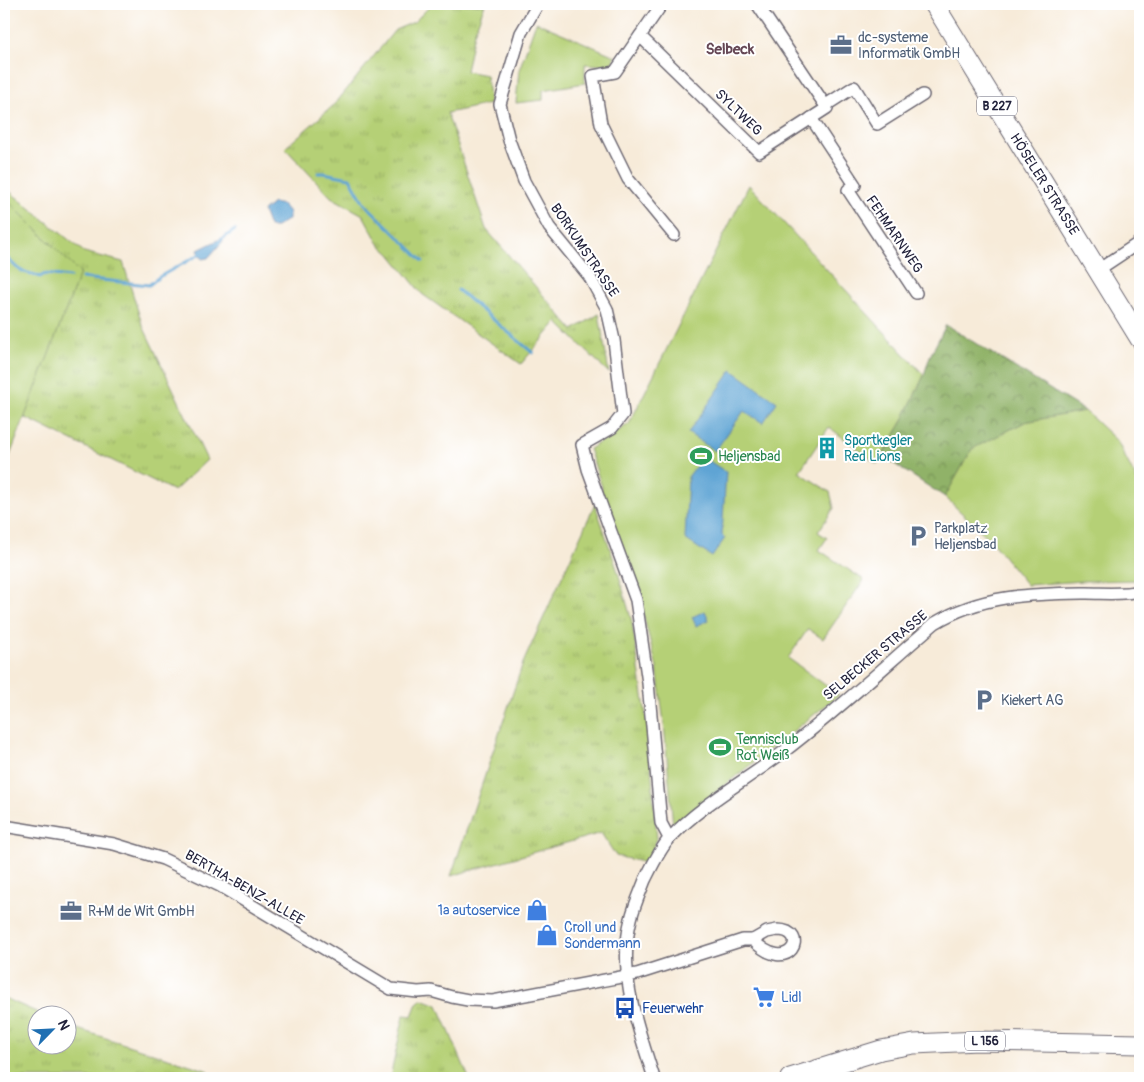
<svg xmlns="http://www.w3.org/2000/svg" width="1144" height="1082" font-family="Pangolin,sans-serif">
<defs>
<pattern id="grass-tufts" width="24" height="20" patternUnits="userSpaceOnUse" patternTransform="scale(1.25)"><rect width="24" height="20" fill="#b5d076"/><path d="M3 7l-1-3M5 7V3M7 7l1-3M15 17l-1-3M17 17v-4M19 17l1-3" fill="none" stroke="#9bb267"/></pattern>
<pattern id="forest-crowns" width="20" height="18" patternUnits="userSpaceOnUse" patternTransform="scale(1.25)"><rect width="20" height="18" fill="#90b267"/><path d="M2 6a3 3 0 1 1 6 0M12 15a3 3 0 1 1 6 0" fill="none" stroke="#759056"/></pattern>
</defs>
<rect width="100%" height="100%" fill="#fff"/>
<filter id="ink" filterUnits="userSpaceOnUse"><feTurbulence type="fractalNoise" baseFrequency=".02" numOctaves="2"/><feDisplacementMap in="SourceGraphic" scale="10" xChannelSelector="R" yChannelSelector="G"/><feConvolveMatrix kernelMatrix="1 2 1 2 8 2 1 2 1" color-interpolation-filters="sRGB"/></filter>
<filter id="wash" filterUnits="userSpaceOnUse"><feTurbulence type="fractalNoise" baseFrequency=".0096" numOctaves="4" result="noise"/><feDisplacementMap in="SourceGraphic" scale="20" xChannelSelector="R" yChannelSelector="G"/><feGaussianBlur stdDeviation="1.12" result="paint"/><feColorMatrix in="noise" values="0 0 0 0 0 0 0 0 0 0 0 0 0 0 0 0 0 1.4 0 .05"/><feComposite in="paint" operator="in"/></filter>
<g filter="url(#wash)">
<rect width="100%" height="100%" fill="#f7ebd9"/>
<g fill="url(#grass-tufts)" stroke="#6c7958">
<path d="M432,4h53l-11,29 -8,38 20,4 4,29 -43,9 39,116 87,101 26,-16 10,59 -52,-51 -36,42 -99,-70 -32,-40 -11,-10 -16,-29 -32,-18 -46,-49 50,-44 60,-74 19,-8z"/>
<path d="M4,187l80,65 39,10 19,62 65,136 -33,31 -152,-75 -18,-139z"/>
<path d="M595,504l23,68 14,50 16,107 9,110 -11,24 -30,-7 -15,-23 -150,43 72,-213z"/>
<path d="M4,998l37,16h-3v30h30v-18l141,45 -1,7 -108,-1 -1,1h-95z"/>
<path d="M422,999l16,6 31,73h-79l14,-63 8,1 5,-13z"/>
</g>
<path fill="url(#forest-crowns)" stroke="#596a51" d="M946,325l139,86 -60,11 -53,27 -27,48 -63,-41 19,-32 23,-49 6,-19z"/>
<g fill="#b5d076" stroke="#6c7958">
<path d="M536,22l79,34 -4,10 -26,-2v19l-42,7v10l-27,3 3,-33z"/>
<path d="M749,185l175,190 -23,49 -24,40 -48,-37 -30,45 31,20 4,16 -16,24 9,6 -8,12 45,30 -41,59 -15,-10 -20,29 51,37 -166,131 -9,-102 -7,-56 -20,-77 -37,-94 2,-10 -13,-38 40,-25z"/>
<path d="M4,197l76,76 -76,198z"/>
<path d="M1085,411l32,30 23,45v94l-58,1 -55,4 -37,-45 -45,-43 27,-48 53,-27z"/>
</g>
<g fill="#5ea4d4" stroke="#406388">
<path d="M273,203l10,2 6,7v7l-13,8h-7l-6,-16z"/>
<path d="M222,238l1,3 -15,17 -6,1 -4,-9z"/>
<path d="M732,370l45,32 -14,21 -19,-12 -29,40 -27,-18z"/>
<path d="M703,457l23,15 -4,63 3,3 -13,19 -27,-18 3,-62z"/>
<path d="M705,611l4,9 -13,6 -4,-9z"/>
</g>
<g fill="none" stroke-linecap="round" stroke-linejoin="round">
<g stroke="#5ea4d4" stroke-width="3">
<path d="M318,173h6l26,5 14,25 59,58"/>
<path d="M219,241l16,-11"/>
<path d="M4,256c7,4 9,10 16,14 6,4 13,3 20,7l5,-3 25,3"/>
<path d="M82,278l67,7 10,-8 43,-24"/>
<path d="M458,290l75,63"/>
</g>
</g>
</g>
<g filter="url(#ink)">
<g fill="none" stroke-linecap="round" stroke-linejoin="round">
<g stroke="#6d6872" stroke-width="14">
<g id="street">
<path d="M538,4l-17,29 -21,71 9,36 15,41 25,46 40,49 18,33 7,31 9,74 -11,14 -30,17 6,24 48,131 12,83 13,140 8,15"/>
<path d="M662,4l-47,68 -22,4 8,48 27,55 46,56"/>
<path d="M640,36l119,116 68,-44 -70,-104"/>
<path d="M826,105l28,-18 23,37 46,-29"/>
<path d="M811,118l44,67 -7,5 68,103"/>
<path d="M1098,270l42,-28"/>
<path d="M4,826l110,18 49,15 57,27 171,103 27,3 13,-1 21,6 16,3 25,1 144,-27 106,-34h10"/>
<path d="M777,930c35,0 12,48 -24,10l14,-8z"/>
<path d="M654,1078c-16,-51 -37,-105 -23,-159 3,-13 9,-26 14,-39 6,-12 16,-33 25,-42 32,-34 75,-57 112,-85 53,-40 102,-86 153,-130 48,-29 97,-29 152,-30 17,0 36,2 53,-2"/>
</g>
</g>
<g stroke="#6d6872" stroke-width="21">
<g id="primary">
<path d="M934,4l206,335"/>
<path d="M790,1078l91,-28 33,-6 64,-3 162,3"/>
</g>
</g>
<use href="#street" stroke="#fff" stroke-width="11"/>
<use href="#primary" stroke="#fff" stroke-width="19"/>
</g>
</g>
<defs>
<g id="office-bare" transform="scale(1.725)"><path d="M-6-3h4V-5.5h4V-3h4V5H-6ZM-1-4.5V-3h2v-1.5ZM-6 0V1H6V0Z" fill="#5c6f8a" stroke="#fff" stroke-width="2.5" paint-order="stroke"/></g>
<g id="building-bare" transform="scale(1.725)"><path d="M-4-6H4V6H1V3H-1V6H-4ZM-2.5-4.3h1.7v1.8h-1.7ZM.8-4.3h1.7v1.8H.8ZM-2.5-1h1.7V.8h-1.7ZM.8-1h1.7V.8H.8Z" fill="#0f9aa8" stroke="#fff" stroke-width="2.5" paint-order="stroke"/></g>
<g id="stadium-bare" transform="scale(1.725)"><path d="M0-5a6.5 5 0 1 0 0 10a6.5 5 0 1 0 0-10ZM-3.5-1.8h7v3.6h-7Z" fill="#2e9e5b" stroke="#fff" stroke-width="2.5" paint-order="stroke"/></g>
<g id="parking-bare" transform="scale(1.725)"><path d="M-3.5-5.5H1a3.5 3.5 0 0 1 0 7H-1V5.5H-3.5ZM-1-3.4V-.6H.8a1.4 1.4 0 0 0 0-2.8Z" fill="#5c6f8a" stroke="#fff" stroke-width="2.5" paint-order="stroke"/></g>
<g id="shop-bare" transform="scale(1.725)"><path d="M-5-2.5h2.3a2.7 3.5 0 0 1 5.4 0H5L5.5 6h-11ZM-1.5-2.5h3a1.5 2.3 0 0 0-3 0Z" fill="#3f7fe0" stroke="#fff" stroke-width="2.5" paint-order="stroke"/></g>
<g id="supermarket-bare" transform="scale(1.725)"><path d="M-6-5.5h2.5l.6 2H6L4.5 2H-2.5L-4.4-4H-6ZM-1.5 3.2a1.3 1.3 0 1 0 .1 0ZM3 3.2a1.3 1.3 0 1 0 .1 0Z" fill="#3f7fe0" stroke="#fff" stroke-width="2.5" paint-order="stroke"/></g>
<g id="bus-bare" transform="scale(1.725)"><path d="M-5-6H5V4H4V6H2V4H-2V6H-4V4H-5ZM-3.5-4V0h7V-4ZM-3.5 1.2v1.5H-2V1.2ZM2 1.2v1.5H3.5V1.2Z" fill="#1a4fb4" stroke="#fff" stroke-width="2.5" paint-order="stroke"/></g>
</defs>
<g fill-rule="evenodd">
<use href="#office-bare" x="841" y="45"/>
<use href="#building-bare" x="827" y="448"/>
<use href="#stadium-bare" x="701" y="456"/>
<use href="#parking-bare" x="918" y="536"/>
<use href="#parking-bare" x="984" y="700"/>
<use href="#stadium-bare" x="720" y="747"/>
<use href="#shop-bare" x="537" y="910"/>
<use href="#office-bare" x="71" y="911"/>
<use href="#shop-bare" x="547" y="935"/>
<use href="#supermarket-bare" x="764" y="997"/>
<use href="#bus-bare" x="625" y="1008"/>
</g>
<g text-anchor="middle" stroke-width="4" stroke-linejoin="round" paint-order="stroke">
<g fill="#fff" stroke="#646476" stroke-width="1">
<rect x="977" y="96.5" width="40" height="19" rx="4"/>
<rect x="965" y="1031.5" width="40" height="19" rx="4"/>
</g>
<g font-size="12" font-weight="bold" fill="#22223b">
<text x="997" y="110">B 227</text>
<text x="985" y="1045">L 156</text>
</g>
<g font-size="14" fill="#4e5e75" stroke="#fff" text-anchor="start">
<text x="858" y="42">dc-systeme<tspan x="858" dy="16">Informatik GmbH</tspan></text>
<text x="934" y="533">Parkplatz<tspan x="934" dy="16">Heljensbad</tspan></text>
<text x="1001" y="705">Kiekert AG</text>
<text x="88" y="916">R+M de Wit GmbH</text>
</g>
<g font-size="14" fill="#22223b" stroke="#fff">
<text transform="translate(739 112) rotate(44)" y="5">SYLTWEG</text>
<text transform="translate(1045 184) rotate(58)" y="5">HÖSELER STRASSE</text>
<text transform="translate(895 234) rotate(56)" y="5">FEHMARNWEG</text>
<text transform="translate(585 250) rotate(56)" y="5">BORKUMSTRASSE</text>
<text transform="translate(875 655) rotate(-40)" y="5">SELBECKER STRASSE</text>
<text transform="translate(245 887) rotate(30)" y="5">BERTHA-BENZ-ALLEE</text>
</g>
<g font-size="14" fill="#0d838f" stroke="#fff" text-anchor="start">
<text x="844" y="445">Sportkegler<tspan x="844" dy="16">Red Lions</tspan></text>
</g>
<g font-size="14" fill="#27864d" stroke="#fff" text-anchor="start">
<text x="718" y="461">Heljensbad</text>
<text x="736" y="744">Tennisclub<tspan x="736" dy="16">Rot Weiß</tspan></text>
</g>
<g font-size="14" fill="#366cbe" stroke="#fff" text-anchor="start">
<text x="520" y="915" text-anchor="end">1a autoservice</text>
<text x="564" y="932">Croll und<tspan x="564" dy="16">Sondermann</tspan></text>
<text x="781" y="1002">Lidl</text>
</g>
<g font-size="14" fill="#164399" stroke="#fff" text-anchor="start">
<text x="642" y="1013">Feuerwehr</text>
</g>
<g font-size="15" font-weight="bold" fill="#654755" stroke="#fff">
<text x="730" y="54">Selbeck</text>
</g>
</g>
<rect width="1144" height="1082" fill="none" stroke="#fff" stroke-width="20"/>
<g transform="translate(52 1030) rotate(66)"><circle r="24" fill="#ffffff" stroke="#a7a7b1"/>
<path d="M0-4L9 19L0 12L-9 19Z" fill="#1f6fb2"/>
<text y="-8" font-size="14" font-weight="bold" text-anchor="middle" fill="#22223b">N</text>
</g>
</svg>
